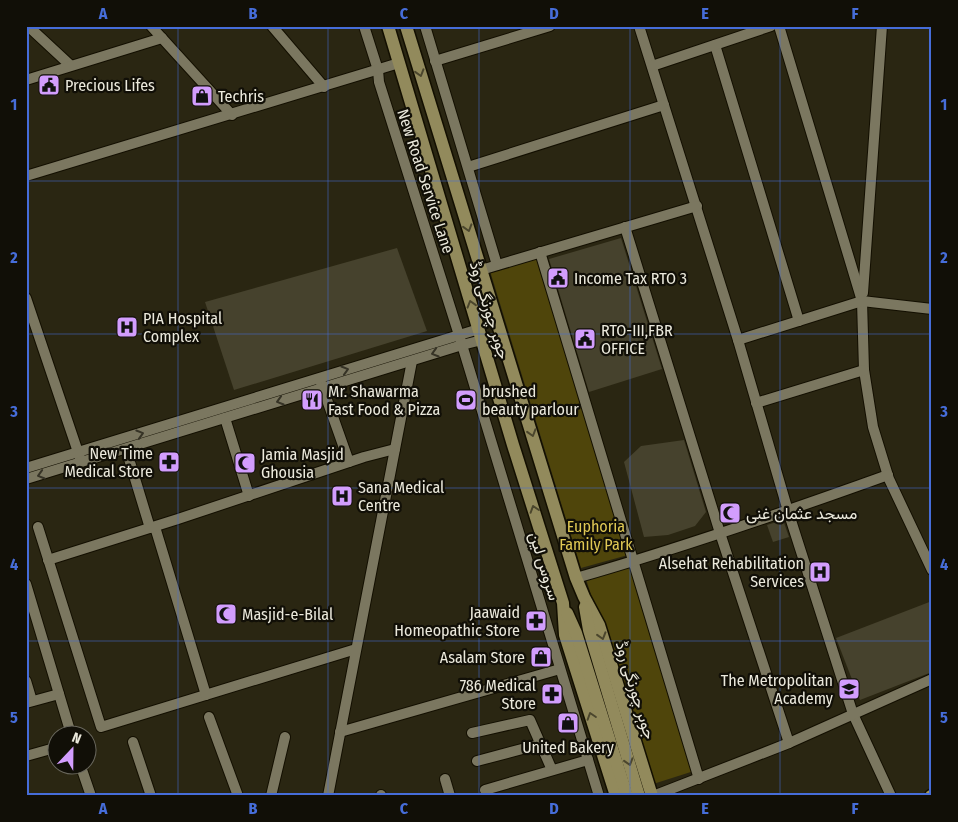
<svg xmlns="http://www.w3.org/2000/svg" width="958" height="822" font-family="'Fira Sans Condensed',Vazirmatn,sans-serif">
<rect width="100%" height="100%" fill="#2a2612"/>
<g fill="#4f450b">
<path d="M536,258l92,297 -47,13 -91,-297z"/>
<path d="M630,565l64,206 -44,14 -64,-206z"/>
</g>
<g fill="#46422d">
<path d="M621,238l41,131 -73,23 -40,-133z"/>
<path d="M397,248l30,83 -193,59 -29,-88z"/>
<path d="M684,440l22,72 -11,14 -27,9 -24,2 -20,-75 17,-16z"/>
<path d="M783,520l6,17 -16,5 -6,-17z"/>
<path d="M932,601v71l-72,28 -24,-62z"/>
</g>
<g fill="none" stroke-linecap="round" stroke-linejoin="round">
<g stroke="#130f00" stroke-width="12">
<g id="minor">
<path d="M28,26l42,39"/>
<path d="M151,26l81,89"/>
<path d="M272,26l52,61"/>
<path d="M364,26l14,44 1,12 80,253 140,461"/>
<path d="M425,26l72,239"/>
<path d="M639,26l99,314 50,171 65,203 38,82"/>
<path d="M779,26l83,275 2,69 9,57 16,52 43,91"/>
<path d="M715,45l84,276"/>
<path d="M435,61l115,-35"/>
<path d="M652,66l119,-40"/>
<path d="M26,80l136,-42"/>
<path d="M468,167l196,-62"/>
<path d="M26,176l373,-113"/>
<path d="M625,227l95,306 69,210"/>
<path d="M540,252l159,527"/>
<path d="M481,270l216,-64"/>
<path d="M863,293l19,-267"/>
<path d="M26,298l54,160"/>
<path d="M738,340l124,-39 70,8"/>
<path d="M321,383l28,79"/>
<path d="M756,403l108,-33"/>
<path d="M225,418l24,78"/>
<path d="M126,449l24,79"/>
<path d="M26,468l453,-139"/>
<path d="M26,479l436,-134 20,-5"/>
<path d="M38,527l63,200 255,-78"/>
<path d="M155,527l51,168"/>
<path d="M48,560l130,-41 186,-62 31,-8"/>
<path d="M576,578c105,-30 209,-66 312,-103"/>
<path d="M26,584l45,150"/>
<path d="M26,681l6,20"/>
<path d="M26,703l33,-9"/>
<path d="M209,717l29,79"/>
<path d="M340,732l220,-63"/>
<path d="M472,733l58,-13 22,50"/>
<path d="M133,742l18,54"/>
<path d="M26,756l32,-9"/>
<path d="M477,761l64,-17"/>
<path d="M80,764l11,32"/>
<path d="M445,779l5,17"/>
<path d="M485,790l103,-30"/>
<path d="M381,795v1"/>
<path d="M271,796l14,-59"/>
<path d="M328,796l84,-435"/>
<path d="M653,796l136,-53 143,-64"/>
</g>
</g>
<g stroke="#130f00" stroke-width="15">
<g id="secondary">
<path d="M388,26l125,419 50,158 2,32 51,161"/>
<path d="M406,26l170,552 8,19 15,28 53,171"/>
<path d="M585,607l4,23 50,166"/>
<path d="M567,613l9,20 51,163"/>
</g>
</g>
<g stroke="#130f00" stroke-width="15">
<path id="primary" d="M931,796h1"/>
</g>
<use href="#minor" stroke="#7b7760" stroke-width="10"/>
<use href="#secondary" stroke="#928a5c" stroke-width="12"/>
<use href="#primary" stroke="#a99c58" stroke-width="12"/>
</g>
<defs><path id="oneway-chevron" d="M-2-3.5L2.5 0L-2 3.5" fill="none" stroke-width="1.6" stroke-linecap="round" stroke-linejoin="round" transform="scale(1.25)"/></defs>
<g stroke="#4b462d">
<use href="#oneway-chevron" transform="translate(420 73) rotate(73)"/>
<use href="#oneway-chevron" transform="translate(468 228) rotate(73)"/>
<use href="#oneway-chevron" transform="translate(471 304) rotate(-107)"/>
<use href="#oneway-chevron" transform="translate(532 433) rotate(73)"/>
<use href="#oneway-chevron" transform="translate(534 509) rotate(-108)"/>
<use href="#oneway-chevron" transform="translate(602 636) rotate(73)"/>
<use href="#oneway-chevron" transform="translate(591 716) rotate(-108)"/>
<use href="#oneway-chevron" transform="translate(629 762) rotate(73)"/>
</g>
<g stroke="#363326">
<use href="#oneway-chevron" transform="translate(435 353) rotate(163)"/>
<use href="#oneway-chevron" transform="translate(345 370) rotate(-17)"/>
<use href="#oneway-chevron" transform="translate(280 401) rotate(163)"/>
<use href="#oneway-chevron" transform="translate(140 434) rotate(-17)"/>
<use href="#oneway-chevron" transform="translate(41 475) rotate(163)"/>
</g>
<path fill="none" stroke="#466dd9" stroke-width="1" stroke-opacity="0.55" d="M178,26v770M328,26v770M479,26v770M630,26v770M780,26v770M26,181h906M26,334h906M26,488h906M26,641h906"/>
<defs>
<g id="civic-square" transform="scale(1.125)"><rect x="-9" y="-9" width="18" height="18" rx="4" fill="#d29dfd" stroke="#110f07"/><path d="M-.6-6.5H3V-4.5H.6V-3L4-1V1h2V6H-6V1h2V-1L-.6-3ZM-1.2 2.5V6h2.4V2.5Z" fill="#111"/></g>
<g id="shop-square" transform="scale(1.125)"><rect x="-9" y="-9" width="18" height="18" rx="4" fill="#d29dfd" stroke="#110f07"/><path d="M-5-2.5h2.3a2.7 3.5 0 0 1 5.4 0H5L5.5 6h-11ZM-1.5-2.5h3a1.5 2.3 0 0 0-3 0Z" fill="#111"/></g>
<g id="hospital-square" transform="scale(1.125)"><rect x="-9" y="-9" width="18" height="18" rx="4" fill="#d29dfd" stroke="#110f07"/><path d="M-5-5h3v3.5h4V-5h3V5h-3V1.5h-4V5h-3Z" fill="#111"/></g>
<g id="restaurant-square" transform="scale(1.125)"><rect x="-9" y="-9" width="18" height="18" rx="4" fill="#d29dfd" stroke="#110f07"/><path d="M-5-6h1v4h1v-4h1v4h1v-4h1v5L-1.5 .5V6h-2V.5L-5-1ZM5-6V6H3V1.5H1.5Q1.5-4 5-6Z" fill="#111"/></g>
<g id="stadium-square" transform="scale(1.125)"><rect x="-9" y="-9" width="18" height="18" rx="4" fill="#d29dfd" stroke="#110f07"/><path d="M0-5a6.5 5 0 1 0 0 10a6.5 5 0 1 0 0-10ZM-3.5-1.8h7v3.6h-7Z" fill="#111"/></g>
<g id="pharmacy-square" transform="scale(1.125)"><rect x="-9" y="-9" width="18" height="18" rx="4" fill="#d29dfd" stroke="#110f07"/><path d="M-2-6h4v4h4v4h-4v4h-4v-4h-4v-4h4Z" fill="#111"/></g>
<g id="mosque-square" transform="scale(1.125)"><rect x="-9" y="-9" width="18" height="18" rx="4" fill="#d29dfd" stroke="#110f07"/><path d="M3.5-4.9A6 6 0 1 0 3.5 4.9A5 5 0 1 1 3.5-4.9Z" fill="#111"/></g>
<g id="school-square" transform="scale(1.125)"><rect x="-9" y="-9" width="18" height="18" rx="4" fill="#d29dfd" stroke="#110f07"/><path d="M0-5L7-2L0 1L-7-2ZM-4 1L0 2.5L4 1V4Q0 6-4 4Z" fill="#111"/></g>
</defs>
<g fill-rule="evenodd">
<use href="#civic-square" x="49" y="85"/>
<use href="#shop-square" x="202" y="96"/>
<use href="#civic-square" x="558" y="278"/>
<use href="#hospital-square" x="127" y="327"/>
<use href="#civic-square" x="585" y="339"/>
<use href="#restaurant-square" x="312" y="400"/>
<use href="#stadium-square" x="466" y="400"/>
<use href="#pharmacy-square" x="169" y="462"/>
<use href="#mosque-square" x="245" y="463"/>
<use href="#hospital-square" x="342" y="496"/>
<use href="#mosque-square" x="730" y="513"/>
<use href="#hospital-square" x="820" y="572"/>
<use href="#mosque-square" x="226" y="614"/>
<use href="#pharmacy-square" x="536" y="621"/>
<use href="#shop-square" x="541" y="657"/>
<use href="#school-square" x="849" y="689"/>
<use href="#pharmacy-square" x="552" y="694"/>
<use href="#shop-square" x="568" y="723"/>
</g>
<g text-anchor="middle" stroke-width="4.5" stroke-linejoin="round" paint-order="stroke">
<g font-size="16" fill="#ebe9dc" stroke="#110f07" text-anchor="start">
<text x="65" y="91">Precious Lifes</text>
<text x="218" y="102">Techris</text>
<text x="574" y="284">Income Tax RTO 3</text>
<text x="143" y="324">PIA Hospital<tspan x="143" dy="18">Complex</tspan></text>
<text x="601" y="336">RTO-III,FBR<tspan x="601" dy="18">OFFICE</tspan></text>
<text x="328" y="397">Mr. Shawarma<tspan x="328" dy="18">Fast Food &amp; Pizza</tspan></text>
<text x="482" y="397">brushed<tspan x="482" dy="18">beauty parlour</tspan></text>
<text x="153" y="459" text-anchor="end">New Time<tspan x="153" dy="18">Medical Store</tspan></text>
<text x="261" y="460">Jamia Masjid<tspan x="261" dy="18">Ghousia</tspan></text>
<text x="358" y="493">Sana Medical<tspan x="358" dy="18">Centre</tspan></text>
<text x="746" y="519">مسجد عثمان غنی</text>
<text x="804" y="569" text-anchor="end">Alsehat Rehabilitation<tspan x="804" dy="18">Services</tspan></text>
<text x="520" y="618" text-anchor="end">Jaawaid<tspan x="520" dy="18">Homeopathic Store</tspan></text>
<text x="242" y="620">Masjid-e-Bilal</text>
<text x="525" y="663" text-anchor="end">Asalam Store</text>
<text x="833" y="686" text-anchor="end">The Metropolitan<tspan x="833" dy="18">Academy</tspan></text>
<text x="536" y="691" text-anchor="end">786 Medical<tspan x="536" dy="18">Store</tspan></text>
<text x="568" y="753" text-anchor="middle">United Bakery</text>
</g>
<g font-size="16" fill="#ebe9dc" stroke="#110f07">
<text transform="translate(426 181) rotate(72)" y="6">New Road Service Lane</text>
<text transform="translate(490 310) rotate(73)" y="6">جوہر چورنگی روڈ</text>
<text transform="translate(545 566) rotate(73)" y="6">سروس لین</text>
<text transform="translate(636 690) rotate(73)" y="6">جوہر چورنگی روڈ</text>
</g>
<g font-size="16" fill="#e0c954" stroke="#110f07">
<text x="596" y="532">Euphoria<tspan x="596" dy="18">Family Park</tspan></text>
</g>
</g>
<rect width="958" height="822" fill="none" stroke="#110f07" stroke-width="55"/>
<g transform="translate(72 750) rotate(22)"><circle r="24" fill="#110f07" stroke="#68665c"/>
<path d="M0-4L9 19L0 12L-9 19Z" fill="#d29dfd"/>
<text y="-8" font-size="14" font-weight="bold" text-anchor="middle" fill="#ebe9dc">N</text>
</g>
<rect x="28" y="28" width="902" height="766" fill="none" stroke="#466dd9" stroke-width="2"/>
<g font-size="16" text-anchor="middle" font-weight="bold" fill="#466dd9">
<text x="103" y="19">A</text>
<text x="253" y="19">B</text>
<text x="404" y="19">C</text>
<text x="554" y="19">D</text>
<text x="705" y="19">E</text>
<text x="855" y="19">F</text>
<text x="14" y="110">1</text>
<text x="944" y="110">1</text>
<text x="14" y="263">2</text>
<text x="944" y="263">2</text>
<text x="14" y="417">3</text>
<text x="944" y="417">3</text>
<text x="14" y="570">4</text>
<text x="944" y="570">4</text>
<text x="14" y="723">5</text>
<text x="944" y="723">5</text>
<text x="103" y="814">A</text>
<text x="253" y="814">B</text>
<text x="404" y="814">C</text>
<text x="554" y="814">D</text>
<text x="705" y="814">E</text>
<text x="855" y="814">F</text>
</g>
</svg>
